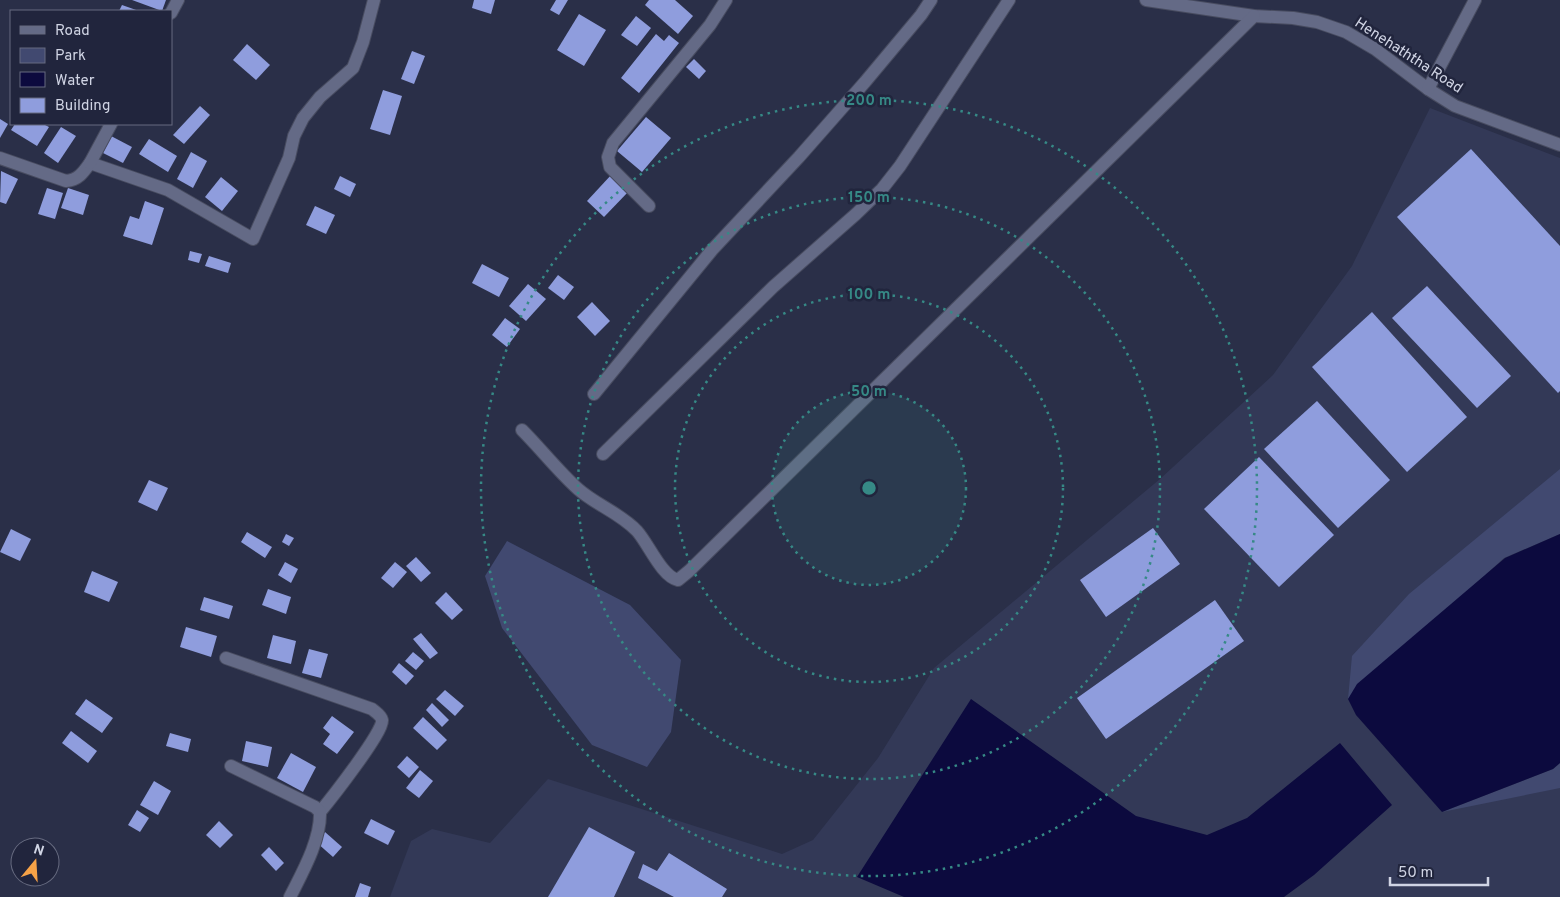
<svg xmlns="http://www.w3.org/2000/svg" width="1560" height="897" font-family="Overpass,sans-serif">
<rect width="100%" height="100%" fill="#2a2f48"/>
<path fill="#333957" d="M1430,108l130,50v739h-1170l21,-56 21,-12 58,14 58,-64 234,75 31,-14 65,-82 56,-90 226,-189 113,-104 79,-109z"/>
<g fill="#414970">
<path d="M1560,469v65l-56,24 -156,141 4,-43 57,-62z"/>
<path d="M507,541l123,64 51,55 -10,72 -24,35 -55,-22 -90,-117 -17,-52z"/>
<path d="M1560,763v25l-118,24 111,-43z"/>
</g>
<g fill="#0c0a3e">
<path d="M1560,534v229l-7,6 -111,43 -86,-97 -8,-16 9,-15 148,-126z"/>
<path d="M971,699l165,117 71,19 40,-17 93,-75 52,62 -78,70 -30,22h-380l-47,-20z"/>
</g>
<g fill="#8f9ddd">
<path d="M132,0h34l-4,11z"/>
<path d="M474,0h21l-4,14 -19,-6z"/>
<path d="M556,0h12l-9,15 -9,-5z"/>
<path d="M649,0h26l18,16 -15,18 -33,-29z"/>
<path d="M122,5l17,6h-20z"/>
<path d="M579,14l27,16 -22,36 -27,-16z"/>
<path d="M636,16l15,12 -14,18 -16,-11z"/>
<path d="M656,34l8,7 5,-6 10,8 -40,50 -18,-15z"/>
<path d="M247,44l23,21 -14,15 -23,-20z"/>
<path d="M412,51l13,5 -11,28 -13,-5z"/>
<path d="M694,59l12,12 -7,8 -13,-12z"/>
<path d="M383,90l19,6 -12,39 -20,-6z"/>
<path d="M200,106l10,9 -26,29 -11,-9z"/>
<path d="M646,117l25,21 -29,34 -25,-21z"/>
<path d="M0,119l8,5 -8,14z"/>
<path d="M15,124h28l6,3 -12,19 -26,-16z"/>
<path d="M61,127l15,9 -18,27 -14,-10z"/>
<path d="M111,136l21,11 -9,16 -20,-10z"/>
<path d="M149,139l28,17 -9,16 -29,-18z"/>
<path d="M1471,149l89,97v145l-2,2 -161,-176z"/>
<path d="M191,152l16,9 -14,27 -16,-9z"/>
<path d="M1,171l17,8 -12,25 -6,-2z"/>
<path d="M612,174l17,17 -25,26 -17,-16z"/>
<path d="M340,176l16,8 -6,13 -16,-8z"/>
<path d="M221,177l17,14 -16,20 -17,-14z"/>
<path d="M47,188l16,5 -8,26 -17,-5z"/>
<path d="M68,188l21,7 -6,20 -22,-7z"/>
<path d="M145,201l19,7 -12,37 -29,-9 7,-20 9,3z"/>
<path d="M315,206l20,9 -9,19 -20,-9z"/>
<path d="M190,251l12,3 -3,9 -11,-3z"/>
<path d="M209,256l22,7 -3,10 -23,-7z"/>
<path d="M482,264l27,14 -10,19 -27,-14z"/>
<path d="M558,275l16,12 -10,13 -16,-12z"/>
<path d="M528,284l18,15 -20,22 -17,-15z"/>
<path d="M1427,286l84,90 -34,32 -85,-90z"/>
<path d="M592,302l18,19 -15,15 -18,-19z"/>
<path d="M1372,312l95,105 -60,55 -95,-105z"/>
<path d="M505,318l15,11 -13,18 -15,-12z"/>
<path d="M1317,401l73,79 -52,48 -74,-79z"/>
<path d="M1259,457l75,78 -55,52 -75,-78z"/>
<path d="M149,480l19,8 -11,23 -19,-9z"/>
<path d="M1153,528l27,36 -74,53 -26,-37z"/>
<path d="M11,529l20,10 -11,22 -20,-9z"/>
<path d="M247,532l25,15 -7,11 -24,-16z"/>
<path d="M286,534l8,4 -5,8 -7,-4z"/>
<path d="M416,557l15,16 -10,9 -15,-16z"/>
<path d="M285,562l13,7 -7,14 -13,-8z"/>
<path d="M395,562l12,10 -14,16 -12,-10z"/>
<path d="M92,571l26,11 -9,20 -25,-10z"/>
<path d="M268,589l23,8 -5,17 -24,-9z"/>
<path d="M446,592l17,18 -11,10 -17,-17z"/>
<path d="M204,597l29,9 -4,13 -29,-9z"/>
<path d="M1215,600l29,41 -138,98 -29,-41z"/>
<path d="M186,627l31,9 -6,21 -31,-10z"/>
<path d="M421,633l17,20 -8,6 -17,-20z"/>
<path d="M273,635l23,6 -5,23 -24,-6z"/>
<path d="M309,649l19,5 -7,24 -19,-5z"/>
<path d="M413,652l11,9 -8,9 -11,-9z"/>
<path d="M399,663l15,13 -8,9 -14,-13z"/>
<path d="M445,690l19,16 -9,10 -19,-17z"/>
<path d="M86,699l27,19 -11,15 -27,-19z"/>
<path d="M432,703l17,17 -7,7 -16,-17z"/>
<path d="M332,716l22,16 -17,22 -14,-10 7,-10 -7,-6z"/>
<path d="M423,717l24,23 -10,10 -24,-22z"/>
<path d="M71,731l26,20 -9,12 -26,-20z"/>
<path d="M170,733l21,6 -3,13 -22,-6z"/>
<path d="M246,741l26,6 -4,20 -26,-6z"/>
<path d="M291,753l25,14 -13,25 -26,-14z"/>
<path d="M407,756l12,11 -10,11 -12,-11z"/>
<path d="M420,770l13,11 -14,17 -13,-10z"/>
<path d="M154,781l17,10 -13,24 -18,-10z"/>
<path d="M137,810l12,8 -9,14 -12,-7z"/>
<path d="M371,819l24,12 -7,14 -24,-12z"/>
<path d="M219,821l14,14 -13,13 -14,-13z"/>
<path d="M589,827l46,25 -21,45h-66z"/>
<path d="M325,832l17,15 -9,10 -17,-15z"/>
<path d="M269,847l15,16 -8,8 -15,-16z"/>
<path d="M669,853l58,36 -5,8h-48l-36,-19 5,-14 14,7z"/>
<path d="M360,883l11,4 -3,10h-13z"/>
</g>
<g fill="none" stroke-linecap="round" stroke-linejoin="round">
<g stroke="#484c60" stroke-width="14">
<g id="street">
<path d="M1146,0l108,16 39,2 24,4 29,10 29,17 53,40 27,17 105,39"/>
<path d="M171,13l7,-13"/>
<path d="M1428,89l47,-89"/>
<path d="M0,158l66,23c12,-1 17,-8 24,-18l78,27 85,49 36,-81 5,-22 9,-18 17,-21 33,-29 10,-26 11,-42"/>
<path d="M90,163l21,-39"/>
<path d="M649,206l-39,-39 -2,-10 5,-14 97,-118 16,-25"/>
<path d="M594,394l118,-144 87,-93 66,-75 56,-67 10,-15"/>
<path d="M522,430c19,19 36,41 56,59 18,16 42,24 59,42 11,12 25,46 41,49l11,-9 565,-555"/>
<path d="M603,454l170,-167 83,-73 26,-25 18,-23 109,-166"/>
<path d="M226,658l146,51c3,3 9,6 10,11 3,10 -52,80 -62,92"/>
<path d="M231,766l84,41 5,5c1,28 -18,61 -30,85"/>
</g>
</g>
<use href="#street" stroke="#646a86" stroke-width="12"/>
</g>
<circle cx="869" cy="488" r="97" fill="#368986" fill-opacity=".12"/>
<g fill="none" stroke="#368986" stroke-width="2.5" stroke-dasharray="2.5 5">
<circle cx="869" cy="488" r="97"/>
<circle cx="869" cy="488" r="194"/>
<circle cx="869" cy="488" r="291"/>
<circle cx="869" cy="488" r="388"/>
</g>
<g text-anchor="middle" stroke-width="5" stroke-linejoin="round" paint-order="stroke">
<g font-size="15" fill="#d0d4e4" stroke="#21253d">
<text transform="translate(1409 55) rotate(33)" y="5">Henehaththa Road</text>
</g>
</g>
<circle cx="869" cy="488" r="8" fill="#368986" stroke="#21253d" stroke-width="2.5"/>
<g font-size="15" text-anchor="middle" font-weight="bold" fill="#368986" stroke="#21253d" stroke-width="5" stroke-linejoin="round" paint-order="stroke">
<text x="869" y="105">200 m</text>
<text x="869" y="202">150 m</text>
<text x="869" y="299">100 m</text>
<text x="869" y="396">50 m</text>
</g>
<rect x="10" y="10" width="162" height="115" fill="#21253d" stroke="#676b80"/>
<rect x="20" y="26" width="25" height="8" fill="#646a86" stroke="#676b80"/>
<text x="55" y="35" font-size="15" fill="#d0d4e4">Road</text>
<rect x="20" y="48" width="25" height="15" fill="#414970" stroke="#676b80"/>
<text x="55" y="60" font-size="15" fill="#d0d4e4">Park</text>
<rect x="20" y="72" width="25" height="15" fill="#0c0a3e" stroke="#676b80"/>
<text x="55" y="85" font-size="15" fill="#d0d4e4">Water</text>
<rect x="20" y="98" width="25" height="15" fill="#8f9ddd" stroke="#676b80"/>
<text x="55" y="110" font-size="15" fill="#d0d4e4">Building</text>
<g transform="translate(35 862) rotate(18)"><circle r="24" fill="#21253d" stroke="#676b80"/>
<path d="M0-4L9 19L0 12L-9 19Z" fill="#f6a247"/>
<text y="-8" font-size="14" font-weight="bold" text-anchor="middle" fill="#d0d4e4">N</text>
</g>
<path d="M1390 877v8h98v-8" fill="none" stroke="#d0d4e4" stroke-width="2.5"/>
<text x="1398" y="877" font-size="15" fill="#d0d4e4" stroke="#21253d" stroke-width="4" paint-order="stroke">50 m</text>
</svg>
